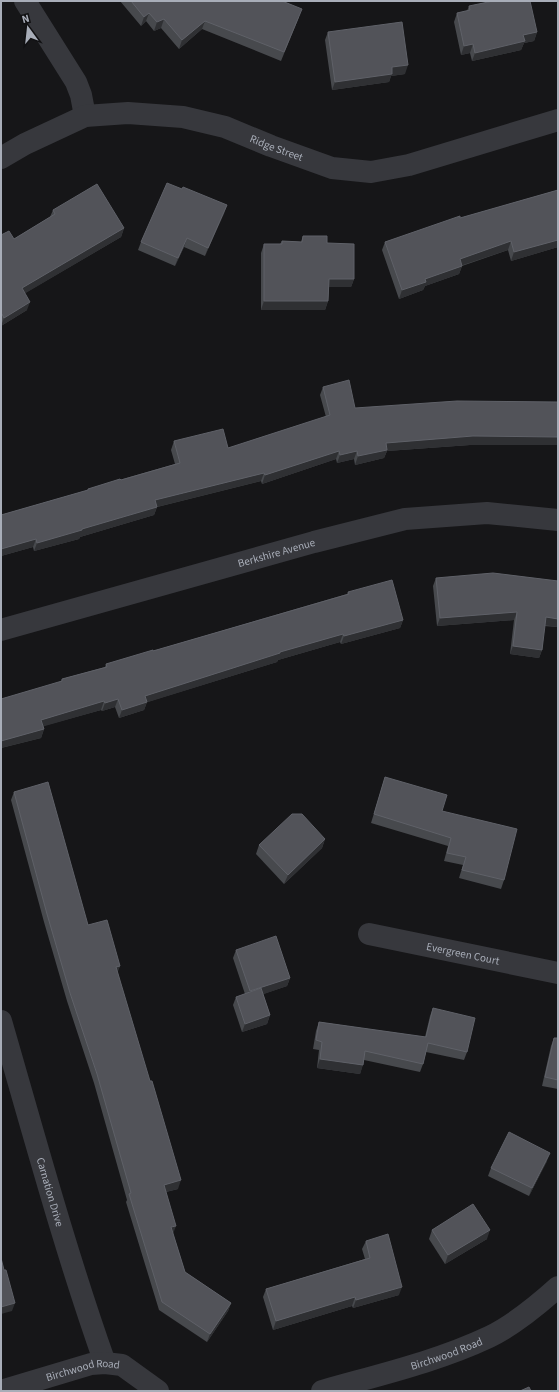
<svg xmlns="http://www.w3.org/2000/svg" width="559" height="1392" font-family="'Source Sans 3',sans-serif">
<rect width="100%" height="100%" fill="#161618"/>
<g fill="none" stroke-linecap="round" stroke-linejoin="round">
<g stroke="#37383d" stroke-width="22">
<path d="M25,1l51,81 5,13 4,21"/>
<path id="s1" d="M1,158l24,-14 60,-28 43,-3 55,4 42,10 46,19 61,22 39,4 38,-7 149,-45"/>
<path id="s2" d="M1,630l313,-88 91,-23 82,-6 71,7"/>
<path id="s3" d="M369,934l189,39"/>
<path id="s4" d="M1,1021c33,114 64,229 104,342"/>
<path id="s5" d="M1,1391l90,-27 14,-1 17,2 36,26"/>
<path id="s6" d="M322,1391c56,-16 114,-29 167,-54 25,-12 49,-32 69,-50"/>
</g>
</g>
<g fill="#47494d">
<path d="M120,1h103l76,16 -18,44 -79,-32 -23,20 -18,-21 -7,3 -8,-10 -5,5z"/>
<path d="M469,6l68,26 -3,9 -10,2 -3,7 -49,11 -2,-8 -9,2 -7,-33 3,-9 10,-2z"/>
<path d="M328,32l77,42 -14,2 -2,6 -57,8 -7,-50z"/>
<path d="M182,189l45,16 -22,51 -21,-9 -9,19 -37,-16 3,-8z"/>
<path d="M558,190v57l-47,14 -3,-11 -46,16 -3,8 -34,12 -2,4 -24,9 -17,-49 3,-8 75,-24z"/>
<path d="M53,210l71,18 -3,9 -96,56 2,17 -26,16v-91l13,4 36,-22z"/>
<path d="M303,236l24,7 27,36 -3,8h-22l-1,14 -3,9h-64v-57l3,-9h16l2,-3 19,1z"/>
<path d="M323,387l32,21 115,37 -83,6 -3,7 -29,7 -1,-6 -17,4 -1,-4 -74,25 -1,-3 -104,26 -3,8 -74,22 -1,2 -45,12 -1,-4 -32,9v-41l87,-25v-1l87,-25 -4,-14 3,-9 54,7 98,-31 -6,-22z"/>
<path d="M436,578l122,3v46l-14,-1 -2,24 -3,8 -29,-4 4,-34 -77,6 -4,-40z"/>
<path d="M348,592l55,28 -3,8 -59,16 -1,-2 -62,18 -1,2 -130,40 -3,8 -25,8 -4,-11 -13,4 -1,-1 -58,16 1,3 -3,9 -40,10v-49l60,-17 1,-3 43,-12 1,-3 47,-13 194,-57z"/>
<path d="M385,777l57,34 62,69 -3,9 -42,-11 4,-13 -19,-4 4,-15 -77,-23z"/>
<path d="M14,792l74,133 32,41 -3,6 61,217 -12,3 7,42 12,38 46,31 -3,8 -21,31 -48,-32 -33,-108 1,-2 -33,-117 -27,-82 -23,-79 -33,-122z"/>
<path d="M325,839l-3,9 -38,36 -28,-30 3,-9z"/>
<path d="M236,950l54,28 -3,8 -24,8 7,21 -3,9 -25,8 -9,-27 3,-8 9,-3 -12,-36z"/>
<path d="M433,1008l34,44 -3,8 -38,-8 -3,12 -3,8 -56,-12 -4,14 -43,-6 2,-18 -6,-1 3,-18 3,-9 106,15 5,-21z"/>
<path d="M554,1038h4v51l-16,-3 9,-40z"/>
<path d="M547,1161l-18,35 -41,-20 3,-8z"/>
<path d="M432,1230l55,9 -42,25 -16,-25z"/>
<path d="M366,1241l33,54 -46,13 -1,-2 -79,24 -10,-33 3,-8 99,-30 -3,-10z"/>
</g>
<g fill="#2f3033">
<path d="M149,13l-3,8 -5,5 3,-9z"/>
<path d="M164,19l-3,9 -7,3 3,-9z"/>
<path d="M205,21l-3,8 -23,20 3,-9z"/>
<path d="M537,32l-3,9 -10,2 -3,7 -49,11 3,-8 48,-18z"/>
<path d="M473,44l-3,9 -9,2 3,-9z"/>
<path d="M408,65l-3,9 -14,2 -2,6 -57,8 3,-8 57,-15z"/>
<path d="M227,205l-3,9 -19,42 3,-8z"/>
<path d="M124,228l-3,9 -102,60 3,-9z"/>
<path d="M187,238l-3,9 -9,19 3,-8z"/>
<path d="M558,240v7l-47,14 3,-9z"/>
<path d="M511,241l-3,9 -51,17 3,-8z"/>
<path d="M462,266l-3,8 -34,12 -2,4 -24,9 3,-9 23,-11z"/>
<path d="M329,279h25l-3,8h-25z"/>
<path d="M264,301h64l-3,9h-64z"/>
<path d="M30,302l-3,8 -26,16 3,-8z"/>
<path d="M473,436l85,1v8h-88l-83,6 -3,7 -29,7 3,-9 28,-13z"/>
<path d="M339,451l-3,8 -74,25 3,-9z"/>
<path d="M357,451l-3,8 -17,4 3,-8z"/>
<path d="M264,473l-3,8 -104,26 -3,8 -74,22 -1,2 -45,12 3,-8 45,-14 73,-29z"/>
<path d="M36,539l-3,8 -32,9v-7z"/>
<path d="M517,612l-3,8 -77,6 3,-8z"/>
<path d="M546,617l12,2v8l-15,-2z"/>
<path d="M403,620l-3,8 -59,16 3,-8z"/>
<path d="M343,634l-3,8 -62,18 -1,2 -135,42 5,-2 -3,8 -25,8 3,-8 23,-14 135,-44z"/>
<path d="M513,646l29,4 -3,8 -29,-4z"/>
<path d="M118,699l-3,8 -13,4 3,-8z"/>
<path d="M104,701l-3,9 -63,18 3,-8z"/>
<path d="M44,729l-3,9 -40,10v-7z"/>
<path d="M325,839l-3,9 -38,36 4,-9z"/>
<path d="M120,966l-3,8 -1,-7z"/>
<path d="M290,978l-3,8 -40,14 3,-9z"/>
<path d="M270,1015l-3,9 -25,8 3,-8z"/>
<path d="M320,1059l43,6 -3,9 -43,-6z"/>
<path d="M550,1153l-3,8 -18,35 3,-8z"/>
<path d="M181,1180l-3,9 -17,4 3,-8z"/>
<path d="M176,1226l-3,8 -2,-7z"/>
<path d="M490,1230l-3,9 -42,25 3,-9z"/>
<path d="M402,1287l-3,8 -46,13 3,-8z"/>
<path d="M355,1297l-3,9 -79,24 3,-9z"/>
<path d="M15,1303l-3,8 -11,3v-7z"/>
<path d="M231,1303l-3,8 -21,31 3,-8z"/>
</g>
<g fill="#525359" stroke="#5f6168">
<path d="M131,1h151l20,8 -18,43 -79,-31 -23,19 -18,-21 -7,3 -8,-9 -5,4z"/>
<path d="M493,1h37l7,31 -14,3 2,6 -50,12 -2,-9 -9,2 -7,-33 13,-3 -1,-4z"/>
<path d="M402,22l6,43 -16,2v7l-57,8 -7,-50z"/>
<path d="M167,183l15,6 1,-2 44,18 -19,43 -21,-10 -9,20 -37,-16z"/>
<path d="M97,184l27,44 -102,60 8,14 -26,16 -2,-4 -1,1v-80l8,-4 5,8 41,-25 -2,-4z"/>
<path d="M558,190v50l-44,12 -3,-11 -51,18 2,7 -37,13 1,3 -24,8 -17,-48 75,-26v2z"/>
<path d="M303,236h24v7l27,1v35h-25l-1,22h-64v-57h18v-3l20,1z"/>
<path d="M349,380l6,28 102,-7 101,1v35l-85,-1 -87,7 1,7 -29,6 -1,-5 -17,4 -1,-4 -74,24 -1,-2 -109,27 2,7 -75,22v1l-45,13 -1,-4 -35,10v-34l87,-25v-1l32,-10 1,1 59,-17 -6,-22 49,-12 5,19 102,-33 -7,-28z"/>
<path d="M493,573l65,8v38l-12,-2 -4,33 -29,-4 4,-34 -77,6 -4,-40z"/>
<path d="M392,580l11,40 -59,16 -1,-2 -63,18v1l-135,43 2,6 -25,8 -4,-11 -13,4 -1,-2 -63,19 3,9 -43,12v-42l61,-18v-2l45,-12 -1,-3 47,-14v1l196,-57 -1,-2z"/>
<path d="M385,777l62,18 -5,16 75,18 -13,51 -42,-10 4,-13 -19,-4 4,-15 -77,-24z"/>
<path d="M48,782l40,143 19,-5 13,46 -4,1 34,114h2l29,99 -17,5 12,41 -5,1 14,45 46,31 -21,31 -48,-32 -33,-108 2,-1 -34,-119 -27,-81 -23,-79 -33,-122z"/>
<path d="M292,814h10l23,25 -37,36 -29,-30z"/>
<path d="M276,936l14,42 -40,13 -14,-41z"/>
<path d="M261,988l9,27 -25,9 -9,-27z"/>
<path d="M433,1008l42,10 -8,34 -39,-9 -5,21 -58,-13 -2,14 -43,-6 2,-17 -6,-2 3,-18 107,15z"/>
<path d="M554,1038h4v42l-13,-3z"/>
<path d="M509,1132l41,21 -18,35 -41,-20z"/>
<path d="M473,1204l17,26 -42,25 -16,-25z"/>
<path d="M388,1234l14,53 -46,13 -1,-3 -79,24 -10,-32 104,-31 -4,-17z"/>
<path d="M1,1258l3,12h2l9,33 -14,4z"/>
<path d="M529,1387l2,4h-11z"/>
</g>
<g text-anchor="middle" stroke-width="3.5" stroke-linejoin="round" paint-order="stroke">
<g font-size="11" fill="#a8adb8" stroke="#111113">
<text dy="4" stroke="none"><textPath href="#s1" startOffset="291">Ridge Street</textPath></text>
<text dy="4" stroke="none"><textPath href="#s2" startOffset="286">Berkshire Avenue</textPath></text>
<text dy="4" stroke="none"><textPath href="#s3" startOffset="96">Evergreen Court</textPath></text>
<text dy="4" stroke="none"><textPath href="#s4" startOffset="178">Carnation Drive</textPath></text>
<text dy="4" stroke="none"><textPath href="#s6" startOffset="130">Birchwood Road</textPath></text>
<text dy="4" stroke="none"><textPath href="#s5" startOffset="85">Birchwood Road</textPath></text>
</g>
</g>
<rect width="559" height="1392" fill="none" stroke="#a8adb8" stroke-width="4"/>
<g transform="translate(28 28) rotate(345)" stroke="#111113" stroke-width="3" paint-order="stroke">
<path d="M0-3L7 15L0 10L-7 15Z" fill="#a8adb8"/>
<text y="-6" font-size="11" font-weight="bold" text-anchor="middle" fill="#a8adb8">N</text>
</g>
</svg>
